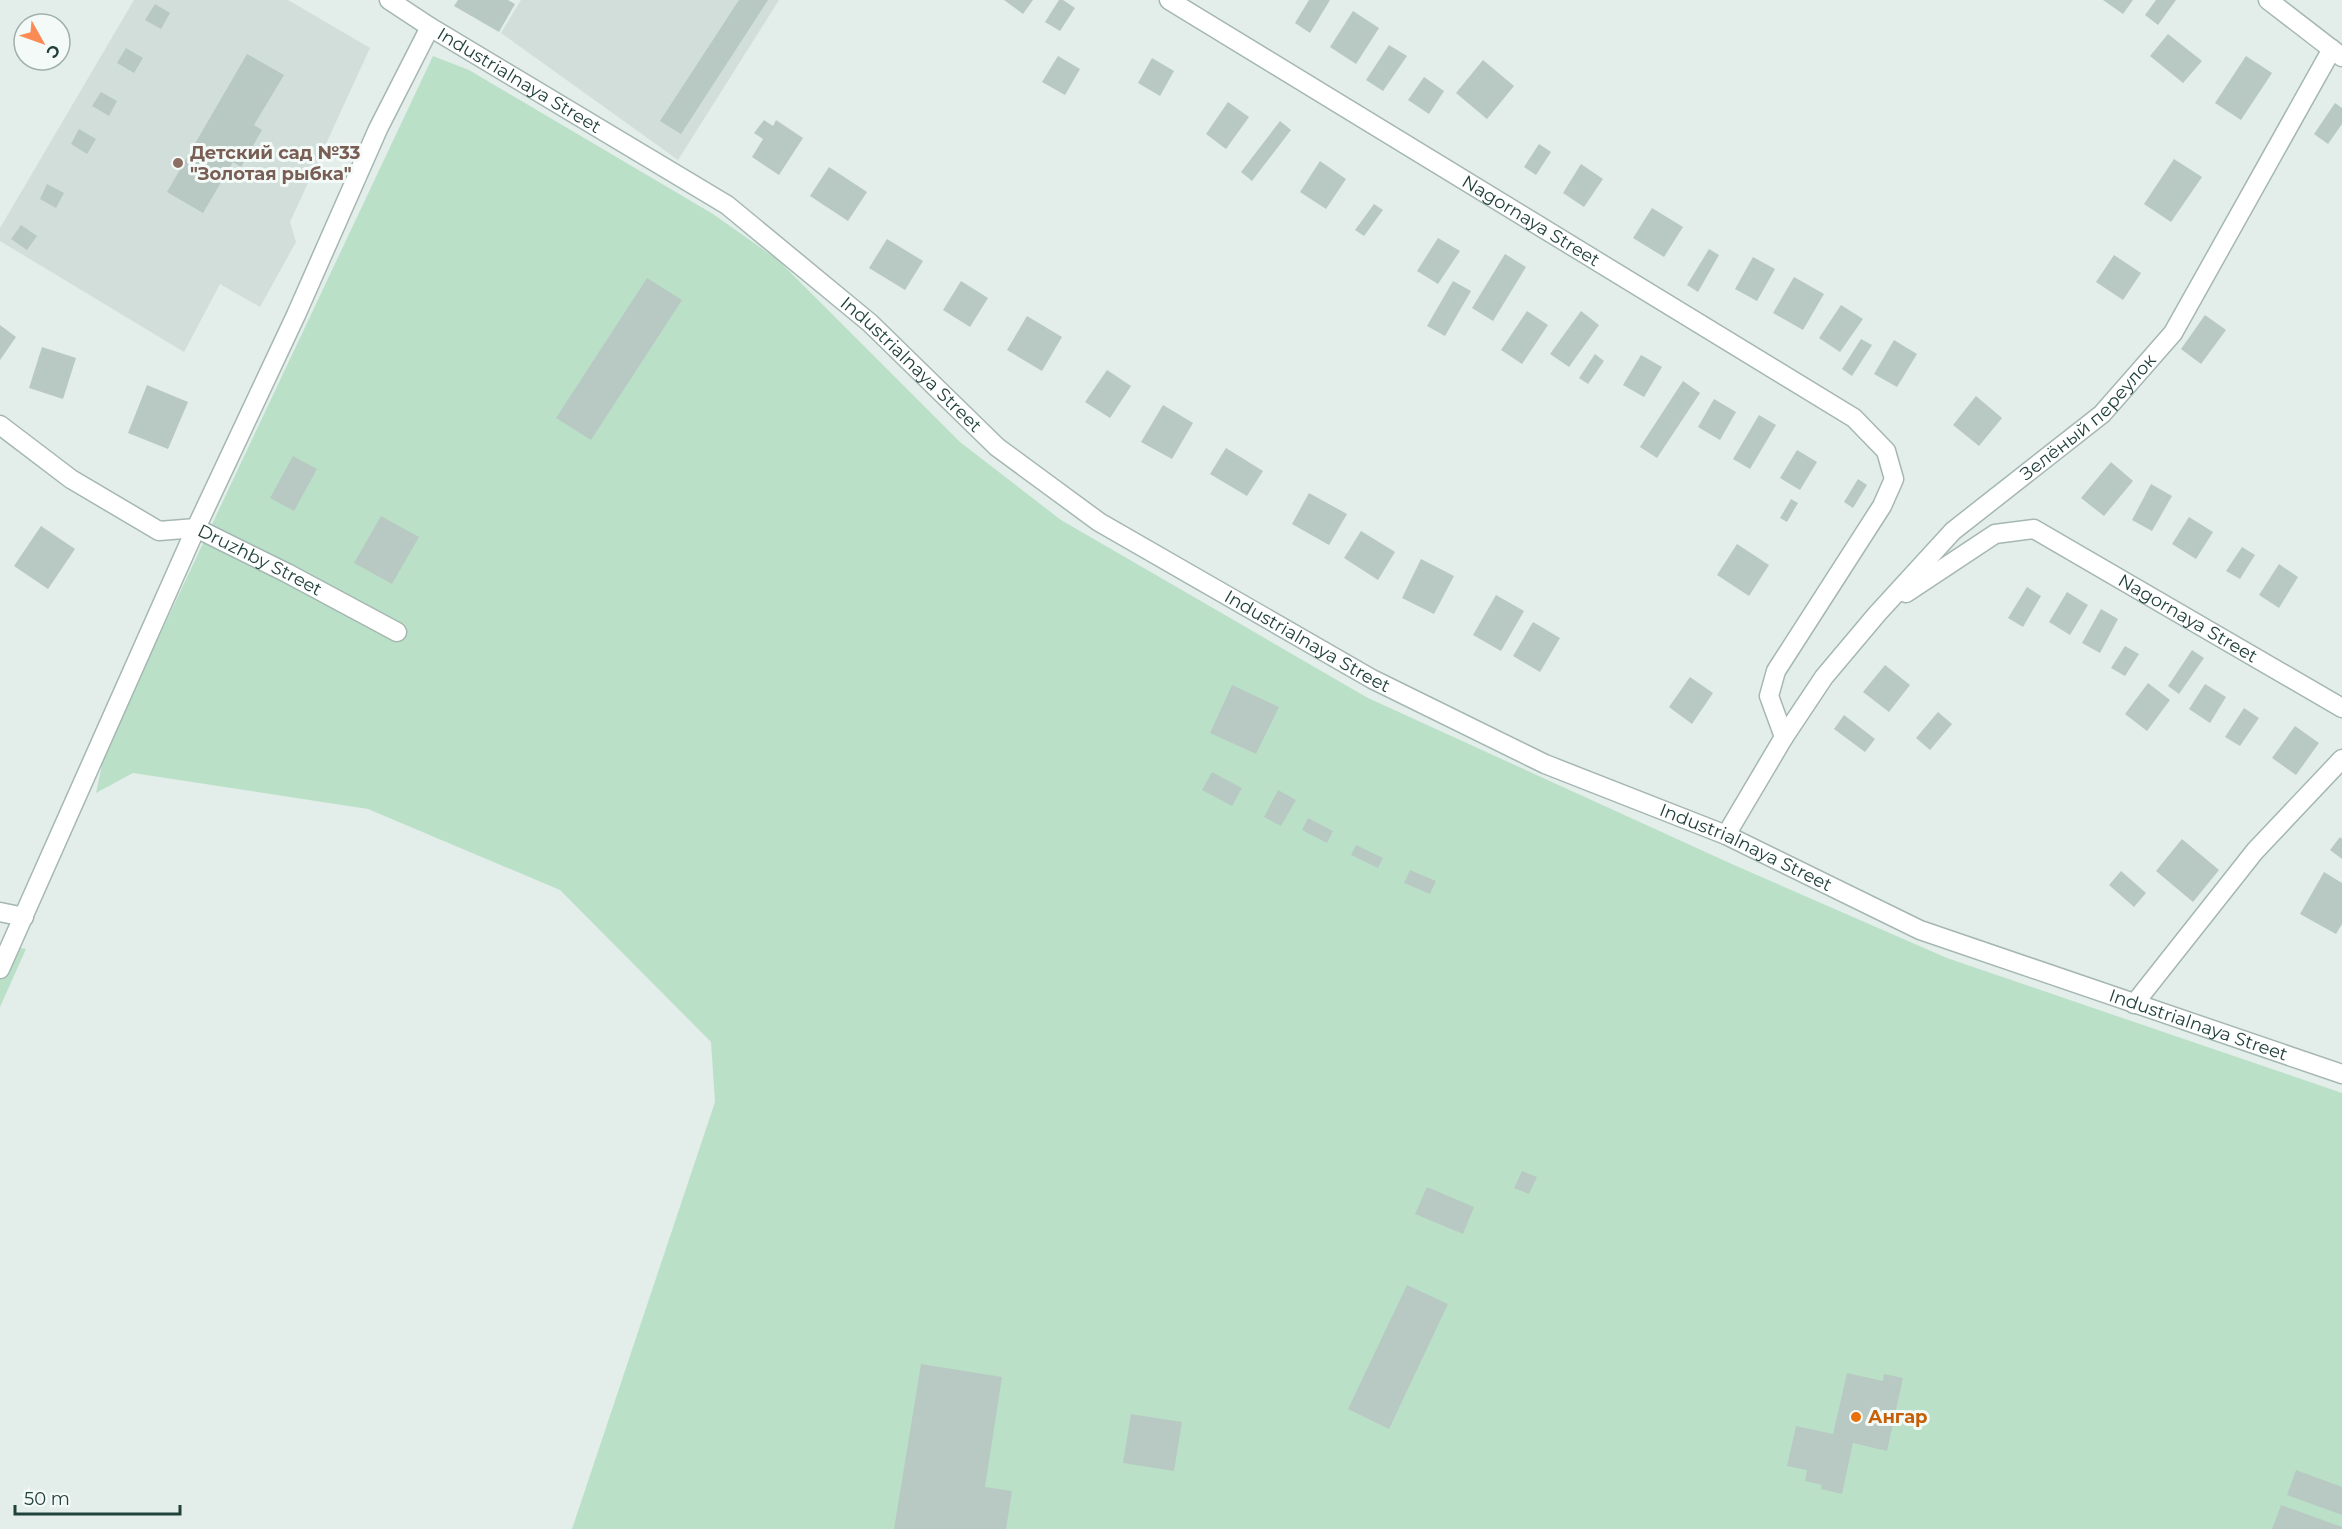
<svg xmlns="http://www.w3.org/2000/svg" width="2342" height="1529" font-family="Montserrat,sans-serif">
<rect width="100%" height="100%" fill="#e3eeea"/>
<g fill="#d1ded9">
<path d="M134,0h154l82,48 -80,174 6,20 -36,65 -40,-23 -36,68 -184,-111v-13z"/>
<path d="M521,0h258l-101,160 -177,-127z"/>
</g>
<g fill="#bbe0c8">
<path d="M433,56l36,14 244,144 65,46 182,182 101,78 307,178 366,167 213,93 395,135v436h-1770l143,-427 -4,-60 -151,-152 -192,-81 -235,-36 -37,20 9,-42z"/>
<path d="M0,944l26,5 -26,58z"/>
</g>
<g fill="#b8c9c3">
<path d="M458,0h50l7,4 -16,28 -45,-26z"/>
<path d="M739,0h29l-87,134 -21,-13z"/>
<path d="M1004,0h29l-10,14z"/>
<path d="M1059,0h4l12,8 -15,23 -15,-9z"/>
<path d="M1309,0h21l-20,33 -15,-10z"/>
<path d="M2103,0h30l-10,14z"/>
<path d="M2156,0h20l-18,25 -13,-10z"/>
<path d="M155,4l15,9 -9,16 -16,-9z"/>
<path d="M1353,11l26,17 -23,36 -26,-17z"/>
<path d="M2168,34l34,27 -19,22 -33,-27z"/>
<path d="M1389,45l18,11 -24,35 -17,-11z"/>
<path d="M126,48l17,10 -9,15 -17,-10z"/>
<path d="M247,54l37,21 -30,50 8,5 -21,37 -8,-5 -30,51 -36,-21z"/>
<path d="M1058,56l22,13 -15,26 -23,-13z"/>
<path d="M2246,56l26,17 -31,47 -26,-17z"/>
<path d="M1152,58l22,13 -14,25 -22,-13z"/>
<path d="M1483,60l31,26 -27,33 -31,-26z"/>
<path d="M1424,77l20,14 -15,23 -21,-14z"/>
<path d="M101,92l16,9 -8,15 -17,-10z"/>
<path d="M1228,102l21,15 -23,32 -20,-15z"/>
<path d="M2335,103l7,5v16l-14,20 -14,-10z"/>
<path d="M764,120l9,6 3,-6 27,18 -24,37 -27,-18 11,-18 -9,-6z"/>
<path d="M1280,121l11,9 -39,51 -11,-9z"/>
<path d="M79,129l17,10 -9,15 -16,-10z"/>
<path d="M1539,144l12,8 -15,23 -12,-8z"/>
<path d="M2174,159l28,18 -31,45 -27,-18z"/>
<path d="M1320,161l26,18 -20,30 -26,-17z"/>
<path d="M1581,164l22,15 -19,28 -21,-14z"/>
<path d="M829,167l38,25 -19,29 -38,-25z"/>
<path d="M47,184l17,9 -8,15 -16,-9z"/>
<path d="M1374,204l9,6 -19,26 -9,-6z"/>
<path d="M1652,208l31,19 -19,30 -31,-19z"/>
<path d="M21,225l16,11 -10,14 -16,-11z"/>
<path d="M1438,238l22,13 -22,33 -21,-13z"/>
<path d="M887,239l36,22 -18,29 -36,-22z"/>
<path d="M1709,249l10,6 -21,37 -11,-7z"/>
<path d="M1505,254l21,13 -33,54 -21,-13z"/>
<path d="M2114,255l27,18 -18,27 -27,-18z"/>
<path d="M1753,257l22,12 -18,32 -22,-12z"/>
<path d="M1794,277l30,17 -21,36 -30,-17z"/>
<path d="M647,278l35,22 -91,140 -35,-22z"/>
<path d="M961,281l27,17 -18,29 -27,-17z"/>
<path d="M1453,281l18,10 -26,45 -18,-10z"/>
<path d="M1841,305l22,14 -23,33 -21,-14z"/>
<path d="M1527,311l21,14 -26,39 -21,-14z"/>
<path d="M1581,311l18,14 -30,42 -19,-13z"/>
<path d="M2205,315l21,15 -25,34 -20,-15z"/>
<path d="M1027,316l35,21 -20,34 -35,-21z"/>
<path d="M0,325l16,12 -16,23z"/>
<path d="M1861,339l11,6 -20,31 -10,-7z"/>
<path d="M1894,340l23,14 -20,33 -23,-13z"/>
<path d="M42,347l34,11 -13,41 -34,-11z"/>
<path d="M1595,354l9,7 -16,23 -9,-6z"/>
<path d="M1641,355l21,12 -18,30 -21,-12z"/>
<path d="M1107,370l24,16 -21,32 -25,-16z"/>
<path d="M1683,381l17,12 -43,65 -17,-11z"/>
<path d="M147,385l41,17 -20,47 -40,-16z"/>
<path d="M1976,396l26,22 -23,28 -26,-21z"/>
<path d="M1714,399l22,13 -16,28 -22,-13z"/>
<path d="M1163,405l30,18 -21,36 -31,-17z"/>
<path d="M1759,415l17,10 -26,44 -17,-10z"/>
<path d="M1226,448l37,23 -16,25 -37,-22z"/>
<path d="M1797,450l20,12 -17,28 -20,-12z"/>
<path d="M293,456l24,13 -23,42 -24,-13z"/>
<path d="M2111,462l22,19 -29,35 -23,-18z"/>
<path d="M1858,479l9,6 -14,23 -9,-6z"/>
<path d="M2151,484l21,12 -20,35 -20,-11z"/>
<path d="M1309,493l38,21 -18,31 -37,-21z"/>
<path d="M1791,499l7,4 -11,19 -7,-4z"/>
<path d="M381,516l38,21 -27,47 -38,-21z"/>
<path d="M2189,517l24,15 -17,27 -24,-15z"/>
<path d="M41,526l34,23 -27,40 -34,-23z"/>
<path d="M1361,531l34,21 -17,28 -34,-22z"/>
<path d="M1737,544l32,21 -20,31 -32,-21z"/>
<path d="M2242,547l13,8 -15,24 -14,-8z"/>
<path d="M1421,559l33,17 -20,38 -32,-16z"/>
<path d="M2279,564l19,13 -19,31 -20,-13z"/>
<path d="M2027,587l14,9 -18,31 -15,-9z"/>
<path d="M2067,592l21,13 -18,30 -21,-13z"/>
<path d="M1496,595l28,16 -23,40 -28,-16z"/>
<path d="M2101,609l17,10 -18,34 -18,-10z"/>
<path d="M1533,622l27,16 -20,34 -27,-16z"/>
<path d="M2125,646l14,8 -14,22 -14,-8z"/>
<path d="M2192,650l12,8 -25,36 -11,-8z"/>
<path d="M1885,665l25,20 -21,27 -26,-20z"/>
<path d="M1690,677l23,16 -21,31 -23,-17z"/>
<path d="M2148,683l22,17 -23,31 -22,-17z"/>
<path d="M2205,684l21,13 -16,26 -21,-14z"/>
<path d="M1232,685l47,22 -23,47 -46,-21z"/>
<path d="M2244,708l15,10 -19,28 -15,-9z"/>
<path d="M1938,712l14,12 -22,26 -14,-12z"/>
<path d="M1844,715l31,24 -10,13 -31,-23z"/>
<path d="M2295,726l24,17 -23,32 -24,-17z"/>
<path d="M1212,772l30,16 -10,18 -30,-16z"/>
<path d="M1278,790l18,10 -15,26 -17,-9z"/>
<path d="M1308,818l25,13 -6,12 -25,-13z"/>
<path d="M2340,837l2,2v20l-12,-9z"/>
<path d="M2182,839l37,31 -26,32 -37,-31z"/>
<path d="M1356,845l27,13 -5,10 -27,-13z"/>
<path d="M1410,870l26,11 -6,13 -26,-11z"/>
<path d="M2121,871l25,22 -12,14 -25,-22z"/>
<path d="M2324,872l18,11v41l-6,10 -36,-20z"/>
<path d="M1522,1171l15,6 -8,17 -15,-6z"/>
<path d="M1427,1187l47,20 -11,27 -48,-20z"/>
<path d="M1407,1285l41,19 -59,125 -41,-20z"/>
<path d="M921,1364l81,13 -17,110 27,4 -6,38h-112z"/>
<path d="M1847,1373l36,8 1,-7 19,4 -16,73 -34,-8 -11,51 -21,-5 1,-4 -17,-4 2,-11 -20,-4 9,-40 37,8z"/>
<path d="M1131,1414l51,8 -8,49 -51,-8z"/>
<path d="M2296,1470l46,17v28l-55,-20z"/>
<path d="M2281,1505l61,22v2h-70z"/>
</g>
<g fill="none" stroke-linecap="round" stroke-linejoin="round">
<g stroke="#a5b7b2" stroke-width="21">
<g id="minor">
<path id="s1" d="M389,0l41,27 297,178 143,118 127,124 102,75 273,157 173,85 181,71 194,95 422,144"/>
<path id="s2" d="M1169,0l685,418 32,33 8,28 -12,27 -106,165 -7,25 15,41 -58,98"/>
<path d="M2268,0l74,57"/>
<path id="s3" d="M0,425l71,54 88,52 37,-3 91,45 110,59"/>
<path id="s4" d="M1906,593l89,-59 39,-5 308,179"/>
<path id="s5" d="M1784,737l40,-60 53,-63 76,-83 149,-117 71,-81 159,-284"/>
<path d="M0,912l24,5"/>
<path d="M0,969l196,-441 100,-213 82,-186 52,-102"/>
<path d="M2134,1004l121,-153 87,-92"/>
</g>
</g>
<use href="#minor" stroke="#fff" stroke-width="18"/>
</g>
<circle fill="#8d6e63" stroke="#f4faf7" stroke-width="2" cx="178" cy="163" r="6"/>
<circle fill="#e8710a" stroke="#f4faf7" stroke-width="2" cx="1856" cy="1417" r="6"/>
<g text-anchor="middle" stroke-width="6" stroke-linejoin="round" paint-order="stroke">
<g font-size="18" fill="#21413b" stroke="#f4faf7">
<text dy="6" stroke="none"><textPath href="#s1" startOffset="153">Industrialnaya Street</textPath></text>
<text dy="6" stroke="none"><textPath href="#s2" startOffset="424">Nagornaya Street</textPath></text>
<text dy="6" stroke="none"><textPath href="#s1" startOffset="639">Industrialnaya Street</textPath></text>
<text dy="6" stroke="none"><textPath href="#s5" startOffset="444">Зелёный переулок</textPath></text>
<text dy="6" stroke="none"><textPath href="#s3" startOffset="300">Druzhby Street</textPath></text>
<text dy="6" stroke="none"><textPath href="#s4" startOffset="324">Nagornaya Street</textPath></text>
<text dy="6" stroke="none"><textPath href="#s1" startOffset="1125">Industrialnaya Street</textPath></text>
<text dy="6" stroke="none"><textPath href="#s1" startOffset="1610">Industrialnaya Street</textPath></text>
<text dy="6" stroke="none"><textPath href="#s1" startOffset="2097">Industrialnaya Street</textPath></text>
</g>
<g font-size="18" font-weight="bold" fill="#785e54" stroke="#f4faf7" text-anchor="start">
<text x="190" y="159">Детский сад №33<tspan x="190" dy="21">"Золотая рыбка"</tspan></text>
</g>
<g font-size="18" font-weight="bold" fill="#c56008" stroke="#f4faf7" text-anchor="start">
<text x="1868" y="1423">Ангар</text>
</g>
</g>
<g transform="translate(42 42) rotate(130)"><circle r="28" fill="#f4faf7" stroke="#a0b0ac" stroke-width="1.5"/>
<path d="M0-4.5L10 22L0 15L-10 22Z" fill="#fb8a54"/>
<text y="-9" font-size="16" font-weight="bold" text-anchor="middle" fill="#21413b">С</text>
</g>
<path d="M15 1505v9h165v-9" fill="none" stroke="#21413b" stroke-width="3"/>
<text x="24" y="1505" font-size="18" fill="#21413b" stroke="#f4faf7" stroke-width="4.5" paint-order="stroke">50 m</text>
</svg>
